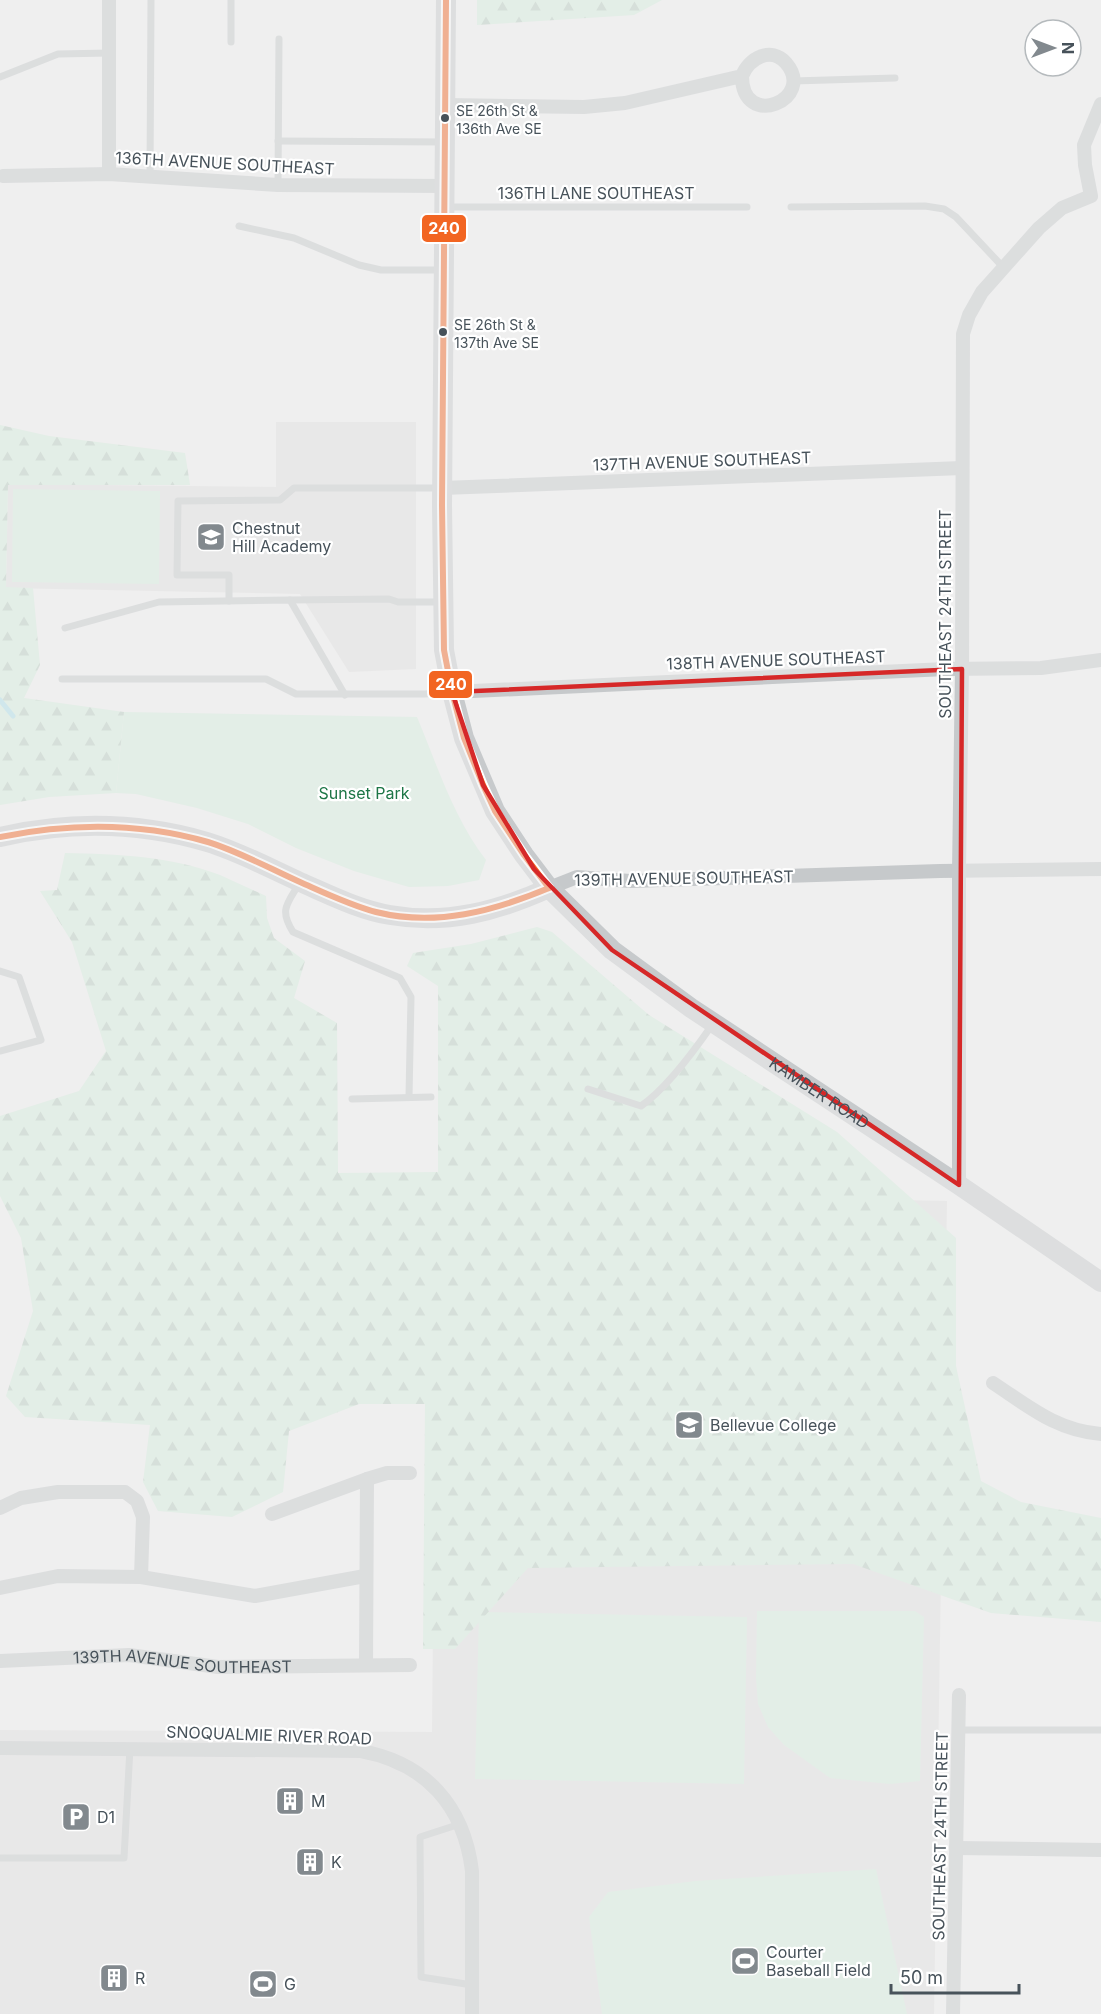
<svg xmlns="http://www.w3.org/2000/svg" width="1101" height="2014" font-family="Inter,sans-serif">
<defs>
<pattern id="forest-firs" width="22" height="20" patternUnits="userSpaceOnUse" patternTransform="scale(1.5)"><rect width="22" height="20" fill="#d5eddd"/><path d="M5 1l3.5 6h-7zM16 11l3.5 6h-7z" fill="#b8cdc0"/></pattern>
</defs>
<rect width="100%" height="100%" fill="#efefef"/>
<g fill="#e1e0e0">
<path d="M276,422h140v247l-67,3 -49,-78 -294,-6 2,-104 268,3z"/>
<path d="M437,1191l510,10 -13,813h-934v-284l432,2z"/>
</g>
<g fill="#d5eddd">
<path d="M13,489l147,2 -1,93 -147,-2z"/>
<path d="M124,712l293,5c20,48 37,102 69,143l-7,20 -31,6 -39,1 -55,-16 -58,-23 -48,-24 -51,-16 -61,-14 -20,-1z"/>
<path d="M757,1611h158l9,6 -4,164 -30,3 -60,-6 -46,-33 -16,-18 -10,-23 -2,-26z"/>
<path d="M479,1612l268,5 -3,167 -269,-5z"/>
<path d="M876,1869l31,145h-305l-13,-97 19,-25 87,-11z"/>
</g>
<g fill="url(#forest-firs)">
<path d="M477,0h185l-28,15 -157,10z"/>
<path d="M0,425l49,11 136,17 5,32h-182l-2,102 27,1 7,77 -16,33 100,14 -8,81 -67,4 -49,8z"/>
<path d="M65,853c51,1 106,3 155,22 15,7 31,14 46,21l1,22 7,20 31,23 -11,37 43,25 1,150 100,-1v-186l-31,-20 6,-13 58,-9 66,-17 15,5 97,83 188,117 119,106v128l25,115 40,21 80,16v104l-110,-9 -138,-49 -325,4 -73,81h-32l2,-245h-66l-70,27 -6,61 -51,25 -74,-6 -15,-29 7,-57 -125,-8 -19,-21 27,-85 -12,-73 -21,-42v-80l79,-25 27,-40 -34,-109 -32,-51 17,-1z"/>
</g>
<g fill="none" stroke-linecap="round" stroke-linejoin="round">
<path stroke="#acdee8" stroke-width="5" d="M0,700l13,16"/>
<g stroke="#c6c9cb" stroke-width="7">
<path d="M231,0v42"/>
<path d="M0,77l58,-23 51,-1"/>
<path d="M793,81l102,-3"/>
<path d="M278,141l166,1"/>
<path d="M150,177l1,-177"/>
<path d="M278,185l1,-146"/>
<path d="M445,207h302"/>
<path d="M791,207l134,-1 19,3 12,8 47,50"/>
<path d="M239,226l55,12 65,27 22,5h61"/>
<path d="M290,600l99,-1 9,3h45"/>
<path d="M229,601v-26h-52l1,-74 102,-1 14,-12h146"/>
<path d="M65,628l94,-26 131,-2 55,95"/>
<path d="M62,679h204l30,15h129l24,-2"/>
<path d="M299,884c-12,20 -20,26 -6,48l107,46 11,19 -2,100"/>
<path d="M0,971l19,6 22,63 -41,11"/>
<path d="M588,1089l53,17c26,-18 53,-55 71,-81"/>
<path d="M352,1099l79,-2"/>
<path d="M958,1730h143"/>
<path d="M460,1824l-40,13 1,140 51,8"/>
<path d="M0,1858h124l6,-110"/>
</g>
<g stroke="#c6c9cb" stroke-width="14">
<path d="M109,0v174"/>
<path d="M446,105l138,2 41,-4 117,-27c0,55 75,23 44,-13 -15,-17 -37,-5 -44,13"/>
<path d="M3,176l106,-2 169,11 167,1"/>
<path d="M442,488l520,-20"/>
<path d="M452,692l494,-23 95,-1 60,-8"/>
<path d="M549,888l28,-11 53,4 310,-10 161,-2"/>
<path d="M959,1185v-314l3,-202 1,-335 6,-19 13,-23 57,-64 23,-20 29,-12 -6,-31 -1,-20 17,-41"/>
<path d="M993,1383c35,23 64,48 108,51"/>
<path d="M0,1508l21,-10 37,-6h67l12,9 6,16 -2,60"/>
<path d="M272,1514l95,-35 20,-6h23"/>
<path d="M0,1588l58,-12 83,1 114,19 110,-20"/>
<path id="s1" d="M0,1661l129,-6 89,12 192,-2"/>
<path d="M366,1665l1,-186"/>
<path d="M0,1748l361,3c65,12 103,55 111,120v143"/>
<path d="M956,1848l145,2"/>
<path d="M953,2014l6,-319"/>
</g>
<g stroke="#c7cacc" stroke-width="20">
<path id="s2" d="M446,0l-4,505 2,145 8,42 12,46 31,73 29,44 25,33 63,62 79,58 268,177 142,97"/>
<path d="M0,837c69,-16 139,-15 207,5 33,10 62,26 93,40 28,12 59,28 90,33 57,10 108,-4 159,-27"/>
</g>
<g stroke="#fff" stroke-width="10">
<g id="bus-1">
<path d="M446,0l-4,505 2,145 8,42 12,46 19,47 12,26 29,44 25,33"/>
<path d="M0,837c69,-14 139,-15 208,5 32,10 61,26 92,40 25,11 50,23 76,30 60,15 118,-1 173,-24"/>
</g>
</g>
<use href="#bus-1" stroke="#f26522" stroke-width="6"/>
</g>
<path d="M0 0H1101V2014H0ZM962,669l-3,516 -347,-235 -78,-81 -51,-84 -31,-93z" fill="#efefef" fill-opacity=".55" fill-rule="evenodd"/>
<path fill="none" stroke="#d62828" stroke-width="4.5" stroke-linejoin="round" d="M962,669l-3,516 -347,-235 -78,-81 -51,-84 -31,-93z"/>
<defs>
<g id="school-square" transform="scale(1.5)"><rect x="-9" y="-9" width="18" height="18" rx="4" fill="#82898e" stroke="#fff"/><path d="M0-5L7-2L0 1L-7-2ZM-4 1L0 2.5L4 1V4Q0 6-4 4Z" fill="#fff"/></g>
<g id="university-square" transform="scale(1.5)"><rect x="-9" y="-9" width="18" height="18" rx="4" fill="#82898e" stroke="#fff"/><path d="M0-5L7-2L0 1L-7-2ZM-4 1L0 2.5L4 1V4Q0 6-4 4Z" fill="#fff"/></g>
<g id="building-square" transform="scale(1.5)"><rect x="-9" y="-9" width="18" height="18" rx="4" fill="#82898e" stroke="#fff"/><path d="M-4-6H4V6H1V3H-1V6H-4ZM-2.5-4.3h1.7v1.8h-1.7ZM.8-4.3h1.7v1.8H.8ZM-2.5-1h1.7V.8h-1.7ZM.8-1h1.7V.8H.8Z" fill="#fff"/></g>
<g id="parking-square" transform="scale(1.5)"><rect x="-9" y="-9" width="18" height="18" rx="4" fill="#82898e" stroke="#fff"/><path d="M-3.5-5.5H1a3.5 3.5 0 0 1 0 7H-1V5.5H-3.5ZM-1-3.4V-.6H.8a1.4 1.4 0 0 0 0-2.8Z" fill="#fff"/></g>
<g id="stadium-square" transform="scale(1.5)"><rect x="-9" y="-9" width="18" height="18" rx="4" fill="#82898e" stroke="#fff"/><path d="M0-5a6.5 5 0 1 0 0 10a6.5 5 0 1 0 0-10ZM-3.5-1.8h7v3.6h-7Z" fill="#fff"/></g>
</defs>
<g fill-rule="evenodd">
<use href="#school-square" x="211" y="537"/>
<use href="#university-square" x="689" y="1425"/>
<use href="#building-square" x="290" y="1801"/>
<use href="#parking-square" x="76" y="1817"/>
<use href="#building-square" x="310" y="1862"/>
<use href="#stadium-square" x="745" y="1961"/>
<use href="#building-square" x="114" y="1978"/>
<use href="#stadium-square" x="263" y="1984"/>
</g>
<g fill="#47525a" stroke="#fff" stroke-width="2">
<circle cx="445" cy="118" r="5"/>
<circle cx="443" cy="332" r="5"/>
</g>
<g text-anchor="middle" stroke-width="4.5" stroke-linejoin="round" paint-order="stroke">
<g font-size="14" fill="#47525a" stroke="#fff" text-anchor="start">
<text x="456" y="116">SE 26th St &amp;<tspan x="456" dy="18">136th Ave SE</tspan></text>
<text x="454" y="330">SE 26th St &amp;<tspan x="454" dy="18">137th Ave SE</tspan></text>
</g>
<g font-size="16" fill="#47525a" stroke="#fff">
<text transform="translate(225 163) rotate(3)" y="6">136TH AVENUE SOUTHEAST</text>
<text x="596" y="199">136TH LANE SOUTHEAST</text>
<text transform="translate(702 461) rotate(-2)" y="6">137TH AVENUE SOUTHEAST</text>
<text transform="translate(945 614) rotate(-90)" y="6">SOUTHEAST 24TH STREET</text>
<text transform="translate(776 660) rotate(-2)" y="6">138TH AVENUE SOUTHEAST</text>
<text transform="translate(684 878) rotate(-1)" y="6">139TH AVENUE SOUTHEAST</text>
<text dy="6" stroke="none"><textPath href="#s2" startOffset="1254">KAMBER ROAD</textPath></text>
<text dy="6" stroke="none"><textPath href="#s1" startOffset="183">139TH AVENUE SOUTHEAST</textPath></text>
<text transform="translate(269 1735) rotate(2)" y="6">SNOQUALMIE RIVER ROAD</text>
<text transform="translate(940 1836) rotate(-89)" y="6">SOUTHEAST 24TH STREET</text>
</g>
<g font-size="16" fill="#47525a" stroke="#fff" text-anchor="start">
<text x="232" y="534">Chestnut<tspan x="232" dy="18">Hill Academy</tspan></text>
<text x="710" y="1431">Bellevue College</text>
<text x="311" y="1807">M</text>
<text x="97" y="1823">D1</text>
<text x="331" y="1868">K</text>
<text x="766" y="1958">Courter<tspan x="766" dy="18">Baseball Field</tspan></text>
<text x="135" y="1984">R</text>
<text x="284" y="1990">G</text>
</g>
<g font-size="16" fill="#1d7646" stroke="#fff">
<text x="364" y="799">Sunset Park</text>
</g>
</g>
<g stroke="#fff" stroke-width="2">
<rect x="421" y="214" width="46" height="29" rx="6" fill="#f26522"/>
<rect x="428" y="670" width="45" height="29" rx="6" fill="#f26522"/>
</g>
<g font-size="16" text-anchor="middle" font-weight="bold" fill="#fff">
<text x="444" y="234">240</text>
<text x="451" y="690">240</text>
</g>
<g transform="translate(1053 48) rotate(90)"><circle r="28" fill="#ffffff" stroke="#b5babd" stroke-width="1.5"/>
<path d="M0-4.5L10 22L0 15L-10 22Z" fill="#82898e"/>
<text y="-9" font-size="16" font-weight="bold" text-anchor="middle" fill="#47525a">N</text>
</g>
<path d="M891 1984v9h128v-9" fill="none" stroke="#47525a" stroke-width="3"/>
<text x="900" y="1984" font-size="18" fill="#47525a" stroke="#ffffff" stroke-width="4.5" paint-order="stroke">50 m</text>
</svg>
